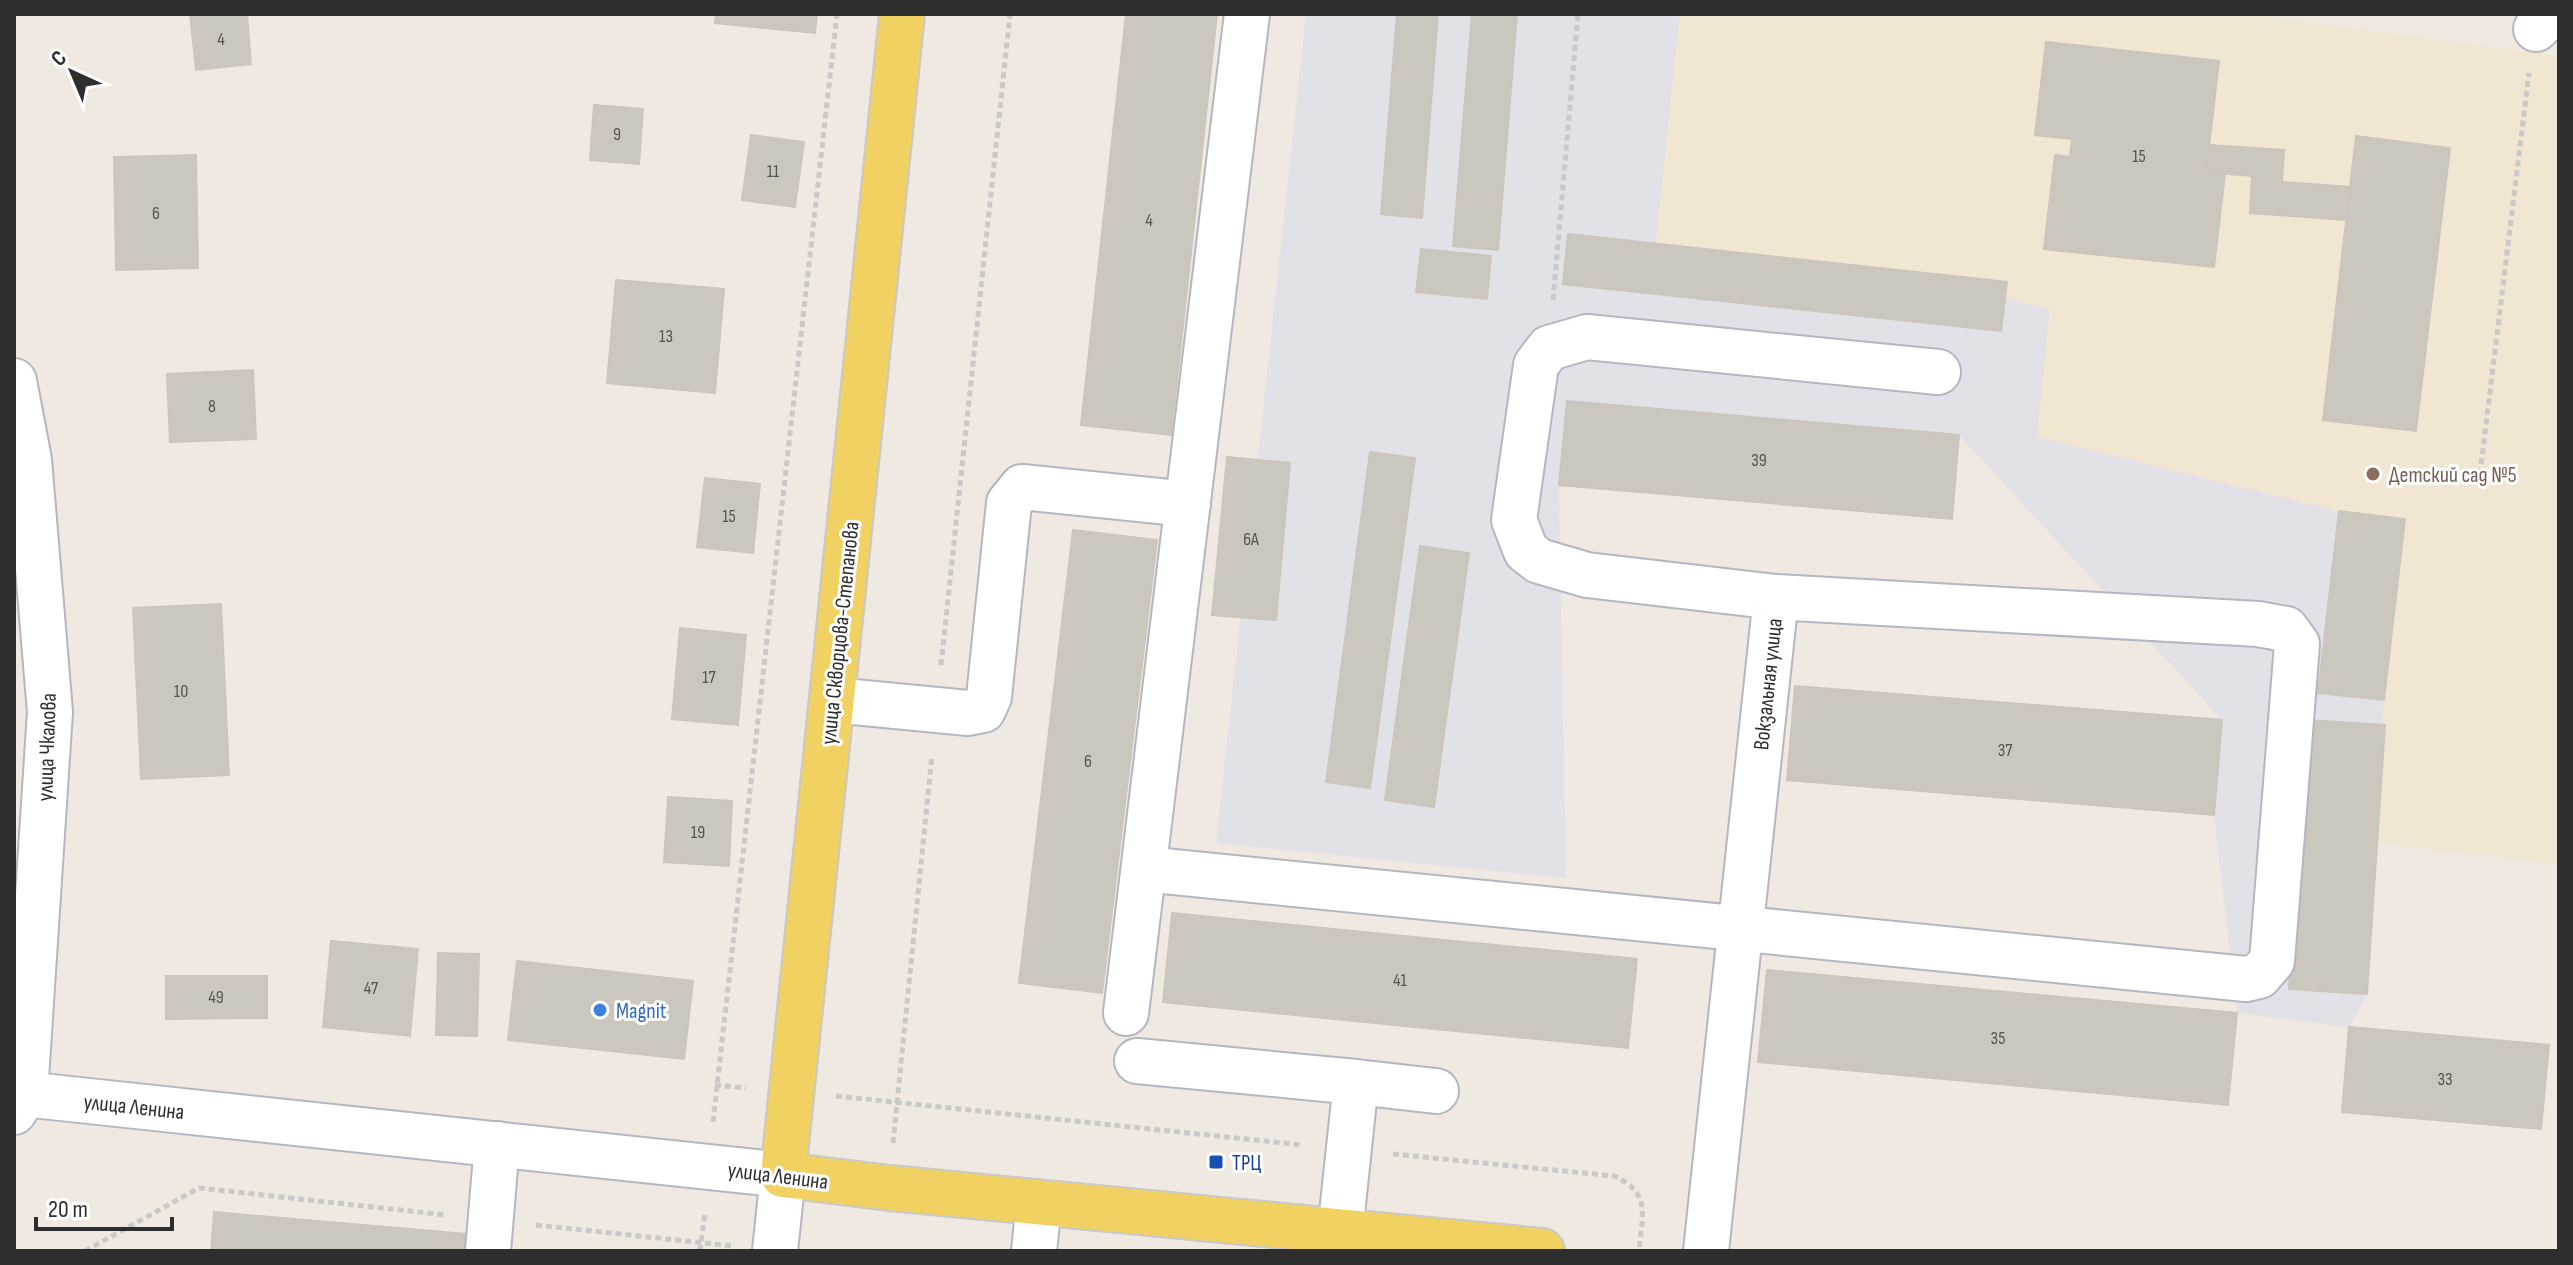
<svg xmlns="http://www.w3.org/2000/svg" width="2573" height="1265" font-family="'Sofia Sans Condensed',sans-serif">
<rect width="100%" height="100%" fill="#efe9e1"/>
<path fill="#e3e1e8" d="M1306,14h374l-24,230 351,38 -2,17 45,10 -12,128 300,74 67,8 -21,181 -17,294 -18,33 -112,-14 -23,-198 8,-95 -263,-285 -392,-34 -8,84 7,393 -350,-35z"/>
<path fill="#f0e6d1" d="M1680,14h567l312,42v809l-182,-22 7,-143 21,-181 -67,-8 -301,-74 13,-128 -45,-10 1,-17 -350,-38z"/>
<g fill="#cbc7bf" stroke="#cbc5ba" stroke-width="2">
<path d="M190,14h57l4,50 -55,6z"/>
<path d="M716,14h101l-2,19 -100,-10z"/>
<path d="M1126,14h91l-46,421 -90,-10z"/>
<path d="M1397,14h41l-16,204 -41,-4z"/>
<path d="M1472,14h45l-19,236 -45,-4z"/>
<path d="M2046,42l173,19 -13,111 19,2 -11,93 -170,-18 11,-94 15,2 2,-18 -37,-4z"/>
<path d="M594,105l49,4 -4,55 -49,-4z"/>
<path d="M751,135l53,7 -9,65 -53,-7z"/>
<path d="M2356,136l94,12 -34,283 -93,-11z"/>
<path d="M2209,145l75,5 -2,32 69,5 -4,33 -97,-7 2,-37 -46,-4z"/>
<path d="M196,155l2,113 -82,2 -2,-113z"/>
<path d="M1568,234l439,48 -6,49 -438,-47z"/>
<path d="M1421,249l70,7 -4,43 -71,-7z"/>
<path d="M616,280l108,9 -9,104 -108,-10z"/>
<path d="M253,370l3,69 -86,3 -3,-68z"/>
<path d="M1567,401l392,34 -7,84 -393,-34z"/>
<path d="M1370,452l45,6 -45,330 -44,-6z"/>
<path d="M1227,457l63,6 -14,157 -64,-5z"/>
<path d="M705,478l55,6 -7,69 -56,-6z"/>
<path d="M2339,511l66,8 -21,181 -66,-7z"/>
<path d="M1073,530l84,10 -55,453 -83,-10z"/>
<path d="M1420,546l49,7 -35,254 -49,-7z"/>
<path d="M221,604l8,171 -88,4 -8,-171z"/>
<path d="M680,628l66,7 -8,90 -66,-6z"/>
<path d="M1795,686l427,34 -8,95 -427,-35z"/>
<path d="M2307,720l78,5 -18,269 -78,-5z"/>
<path d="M668,797l64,4 -3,65 -65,-4z"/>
<path d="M1172,913l465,46 -9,89 -465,-46z"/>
<path d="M331,941l87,8 -8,87 -87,-9z"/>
<path d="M438,953l41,1 -2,82 -41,-1z"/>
<path d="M517,961l176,20 -9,78 -176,-19z"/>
<path d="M1767,970l470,43 -9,92 -470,-43z"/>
<path d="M166,976h101v42l-101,1z"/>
<path d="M2349,1027l200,18 -8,84 -199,-17z"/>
<path d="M214,1212l252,22 -2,17h-253z"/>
</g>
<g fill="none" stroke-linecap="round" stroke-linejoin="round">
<g stroke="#b4b7c1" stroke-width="48">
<g id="minor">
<path d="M2536,29l15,-15"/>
<path d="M14,381l15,79 21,252 -25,382 -11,18"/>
<path d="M1776,597l-189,-22 -48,-14 -13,-10 -12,-31 22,-155 13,-17 38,-11 351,35"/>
<path d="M833,700l135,13 15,-3 6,-13 20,-194 13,-16 166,17"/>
<path d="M1144,869l1102,110 13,-3 13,-15 25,-317 -11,-15 -28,-5 -482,-27 -70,654"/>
<path d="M1126,1013l121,-999"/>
<path d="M1137,1061l219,21 -16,150"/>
<path d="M1356,1082l80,9"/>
<path d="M14,1093l769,82 -8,76"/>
<path d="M488,1251l9,-107"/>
<path d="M1034,1251l5,-48"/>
</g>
</g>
<g stroke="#c9c9c9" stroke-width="48">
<path id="major" d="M902,14l-119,1161 107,13 652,63"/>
</g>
<g stroke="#c9c9c9" stroke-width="5" stroke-dasharray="6 4" stroke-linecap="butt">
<path d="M1553,300l25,-286"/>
<path d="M2480,474l49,-401"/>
<path d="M941,665l69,-651"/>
<path d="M715,1085l31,3"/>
<path d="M836,1096l467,49"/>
<path d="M713,1122l124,-1108"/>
<path d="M893,1143l39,-388"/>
<path d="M1393,1154l221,22c38,17 28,39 25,75"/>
<path d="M536,1225l197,21"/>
<path d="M85,1251l114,-63 247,27"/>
<path d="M700,1251l5,-39"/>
</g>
<use href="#minor" stroke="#fff" stroke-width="44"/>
<use href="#major" stroke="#f2d163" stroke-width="44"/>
</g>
<circle fill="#8d6e63" stroke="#fff" stroke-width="3" cx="2373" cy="474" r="8"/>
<circle fill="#3f7fe0" stroke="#fff" stroke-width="3" cx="600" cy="1010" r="8"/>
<rect fill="#1a4fb4" stroke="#fff" stroke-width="3" x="1208" y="1154" width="16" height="16" rx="4"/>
<g text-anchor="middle" stroke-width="6" stroke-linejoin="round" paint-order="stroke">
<g font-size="18" fill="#555452">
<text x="221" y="45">4</text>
<text x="617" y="140">9</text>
<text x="2139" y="162">15</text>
<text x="773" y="177">11</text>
<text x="156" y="219">6</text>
<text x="1149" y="226">4</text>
<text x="666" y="342">13</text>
<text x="212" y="412">8</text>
<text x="1759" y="466">39</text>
<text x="729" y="522">15</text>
<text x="1251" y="545">6А</text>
<text x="709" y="683">17</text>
<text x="181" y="697">10</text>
<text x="2005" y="756">37</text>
<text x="1088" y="767">6</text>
<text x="698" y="838">19</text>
<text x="1400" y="986">41</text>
<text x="371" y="994">47</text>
<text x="216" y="1003">49</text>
<text x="1998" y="1044">35</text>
<text x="2445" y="1085">33</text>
</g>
<g font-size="22" fill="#785e54" stroke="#fff" text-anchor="start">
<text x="2389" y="482">Детский сад №5</text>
</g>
<g font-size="22" fill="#2e2e2e" stroke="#fff">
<text transform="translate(839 633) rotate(-84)" y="8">улица Скворцова-Степанова</text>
<text transform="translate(1767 684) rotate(-84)" y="8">Вокзальная улица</text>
<text transform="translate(46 747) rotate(-88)" y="8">улица Чкалова</text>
<text transform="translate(134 1106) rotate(6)" y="8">улица Ленина</text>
<text transform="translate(778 1175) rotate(7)" y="8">улица Ленина</text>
</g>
<g font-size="22" fill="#366cbe" stroke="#fff" text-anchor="start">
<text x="616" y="1018">Magnit</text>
</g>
<g font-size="22" fill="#164399" stroke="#fff" text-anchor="start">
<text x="1232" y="1170">ТРЦ</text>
</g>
</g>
<rect width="2573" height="1265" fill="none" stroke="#2e2e2e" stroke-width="32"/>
<g transform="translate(72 72) rotate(316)" stroke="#ffffff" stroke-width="6" paint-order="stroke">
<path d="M0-6L14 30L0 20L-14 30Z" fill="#2e2e2e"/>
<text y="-12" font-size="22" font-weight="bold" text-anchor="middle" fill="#2e2e2e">С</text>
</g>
<path d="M36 1217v12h136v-12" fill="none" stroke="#2e2e2e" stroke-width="4"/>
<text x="48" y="1217" font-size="24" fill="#2e2e2e" stroke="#ffffff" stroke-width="6" paint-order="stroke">20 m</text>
</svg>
